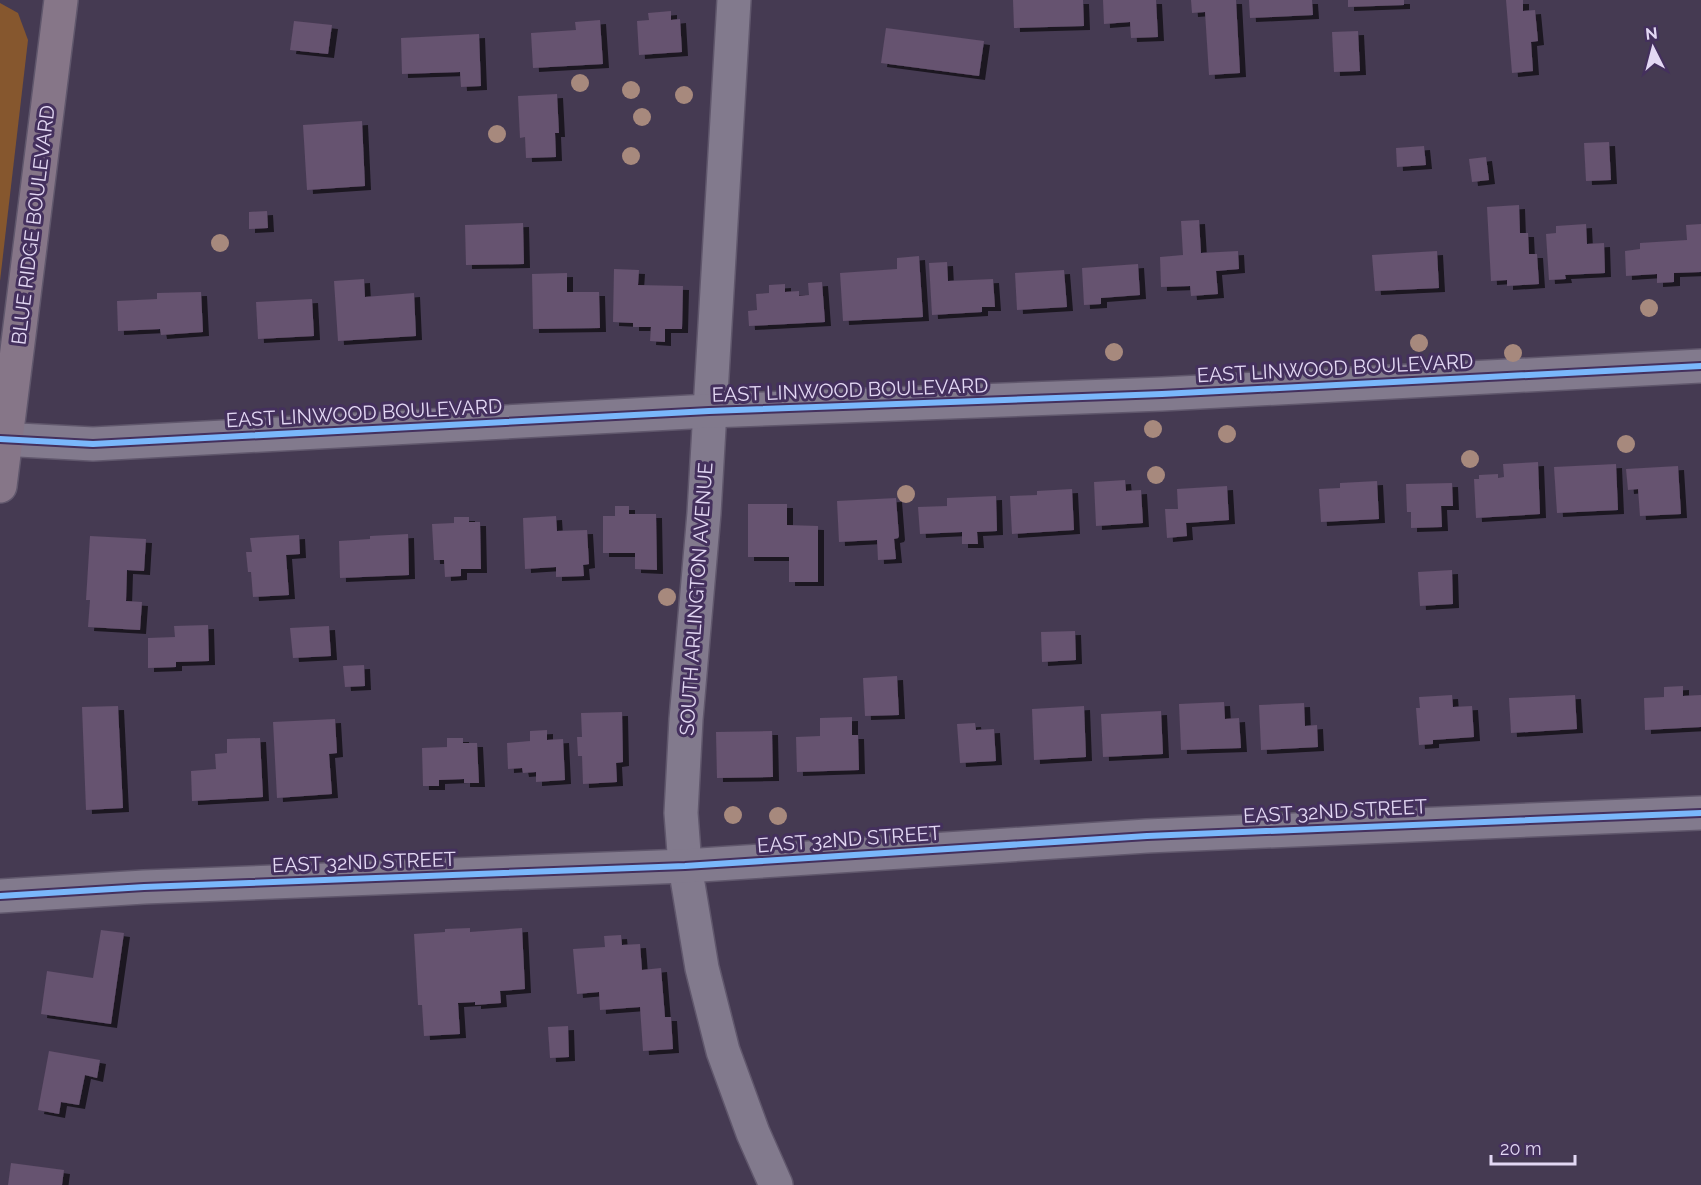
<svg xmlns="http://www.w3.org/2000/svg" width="1701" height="1185" font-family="Raleway,sans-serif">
<defs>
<filter id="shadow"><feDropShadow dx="6" dy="4" stdDeviation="0" flood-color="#0009"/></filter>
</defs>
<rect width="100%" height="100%" fill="#453a52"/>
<path fill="#86572e" d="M0,3l18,10 10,27 -28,241z"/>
<g fill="#66526f" filter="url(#shadow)">
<path d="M1013,0h70l1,26 -70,2z"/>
<path d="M1103,0h53l2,37 -27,1 -1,-16 -26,2z"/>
<path d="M1191,0h45l4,73 -31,2 -4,-63 -13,1z"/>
<path d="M1249,0h63l1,15 -63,3z"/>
<path d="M1348,0h56v5l-56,2z"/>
<path d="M1506,0h17v11l12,-1 3,31 -7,1 2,29 -21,2z"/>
<path d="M671,11v9l9,-1 2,33 -43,3 -2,-34 12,-1 -1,-7z"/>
<path d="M600,20l3,44 -70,4 -2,-35 45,-3 -1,-8z"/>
<path d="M294,21l38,4 -4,29 -38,-4z"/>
<path d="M886,28l98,13 -5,35 -98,-13z"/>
<path d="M1358,31l2,40 -26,1 -2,-40z"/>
<path d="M479,34l2,52 -20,1 -1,-15 -58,2 -1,-36z"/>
<path d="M557,94l2,39h-4l1,24 -30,1 -1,-21 -5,1 -2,-42z"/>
<path d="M362,121l3,65 -58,4 -4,-65z"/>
<path d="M1609,142l2,38 -25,1 -2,-38z"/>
<path d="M1424,146l2,19 -29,2 -1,-19z"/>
<path d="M1486,157l3,23 -17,2 -3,-23z"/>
<path d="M1519,205l1,28h8l1,21h8l2,30 -32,2v-6l-16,1 -4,-74z"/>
<path d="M267,211l1,17 -19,1v-17z"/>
<path d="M1199,220l2,33 37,-2 1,18 -23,2 2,23 -27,2 -1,-10 -29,1 -1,-30 23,-2 -2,-34z"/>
<path d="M523,223l1,41 -58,1 -1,-40z"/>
<path d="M1586,224l1,20 17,-1 1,30 -40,2 1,4 -17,1 -3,-46 10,-1v-7z"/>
<path d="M1701,224v48l-27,1v9l-17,1v-9l-31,2 -1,-25 15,-2v-6l47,-3 -1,-15z"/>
<path d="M1437,251l2,37 -64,3 -3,-36z"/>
<path d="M919,256l4,61 -80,4 -3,-48 57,-4v-11z"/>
<path d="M947,262l1,19 45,-2 2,28h-13v5l-50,3 -3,-52z"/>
<path d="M1138,264l2,31 -39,3v6l-17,1 -2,-37z"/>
<path d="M614,269l25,1 -1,15 45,1 -1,43h-17v13l-15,-1 1,-14h-18v-4l-20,-1z"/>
<path d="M1064,270l3,37 -50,3 -2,-37z"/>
<path d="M567,273v19h32l1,36 -67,1 -1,-55z"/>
<path d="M364,279l1,18 49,-4 2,43 -78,5 -4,-60z"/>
<path d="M822,282l3,40 -76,4 -1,-15 9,-1 -1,-16 13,-1v-8l16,-1v8l14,-1v5l10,-1 -1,-12z"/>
<path d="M201,292l2,40 -42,3 -1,-6 -42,2 -1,-30 40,-2v-6z"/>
<path d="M312,299l2,37 -56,3 -2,-37z"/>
<path d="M1538,462l2,52 -64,4 -2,-39h5v-4l19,-1v4l6,-1 -1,-13z"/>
<path d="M1616,464l2,46 -61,3 -3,-46z"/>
<path d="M1678,466l3,48 -41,2 -2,-27 -10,1 -2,-21z"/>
<path d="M1125,480l1,11 15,-1 2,33 -47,3 -2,-44z"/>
<path d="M1377,481l2,38 -58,3 -2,-33 21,-1v-5z"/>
<path d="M1452,483l1,23h-12l1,21 -31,1v-16h-4l-1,-28z"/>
<path d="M1227,486l2,34 -43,3 1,13 -20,2 -2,-29h13l-1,-20z"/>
<path d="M1072,489l2,41 -62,4 -2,-38 27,-1v-4z"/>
<path d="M996,496l1,35 -20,1 1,12h-16v-12l-42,2 -2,-27 29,-1v-8z"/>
<path d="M896,498l3,38 -1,2 -4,1 2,20 -18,1 -1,-20 -38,2 -2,-41z"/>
<path d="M748,504h39v21l31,1v56h-29v-25h-41z"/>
<path d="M615,506h14v8h27l1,56 -22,-1v-16h-32v-37h12z"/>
<path d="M556,516l1,15 30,-1 2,34 -6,1 1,11 -28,1v-10l-31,2 -2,-51z"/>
<path d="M454,517h15v5h11l1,47h-20v7l-16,1 -1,-17h-10l-2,-36 22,-1z"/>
<path d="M408,534l1,41 -69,3 -1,-37 31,-2v-3z"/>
<path d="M299,535l1,19 -14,1 3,40 -36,2 -2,-25h-3l-2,-20h6l-2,-14z"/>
<path d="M90,536l56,3 -2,32 -17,-1 -1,31 16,1 -2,28 -52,-3 2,-27h-4z"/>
<path d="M1452,570l1,34 -33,2 -2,-34z"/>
<path d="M208,625l1,36 -33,1v5l-28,1v-30l27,-1 -1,-11z"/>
<path d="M329,626l2,30 -38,2 -3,-30z"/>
<path d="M1075,631l1,29 -34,2 -1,-30z"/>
<path d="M364,665l1,21 -20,1 -2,-21z"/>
<path d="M897,676l2,39 -34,1 -2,-38z"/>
<path d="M1683,686v10l18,-1v32l-56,3 -1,-32 20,-1v-10z"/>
<path d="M1452,695l1,12 19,-1 2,31 -41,3v4l-14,1 -3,-37h4l-1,-11z"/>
<path d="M1575,695l2,34 -66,4 -2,-35z"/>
<path d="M1224,702l1,17 14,-1 2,30 -60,2 -2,-46z"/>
<path d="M1304,703l1,23 12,-1 1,22 -57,3 -2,-45z"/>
<path d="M118,706l5,102 -37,2 -4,-103z"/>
<path d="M1084,706l2,51 -52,3 -2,-51z"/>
<path d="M1161,711l2,43 -60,3 -2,-43z"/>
<path d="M622,712l1,50 -7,1 1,19 -34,2 -1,-28h-4l-1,-19h5l-1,-24z"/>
<path d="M852,717v18h6l1,35 -62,2 -1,-35 24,-1v-18z"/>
<path d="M335,719l2,34 -8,1 3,40 -55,4 -4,-76z"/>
<path d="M975,723l1,7 18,-1 2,32 -36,2 -3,-39z"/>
<path d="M547,730v10l16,-1 2,41 -29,2v-10l-13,1 -1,-5 -14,1 -1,-26 23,-2v-10z"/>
<path d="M772,731l1,46 -56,1 -1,-46z"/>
<path d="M260,738l3,59 -71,4 -1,-30 25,-2 -1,-15 12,-1v-14z"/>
<path d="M447,738h16v5h14l2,40h-15v-4l-25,1v6h-16l-1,-38 25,-1z"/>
<path d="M470,928v4l52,-4 3,61 -25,2 1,12 -26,2v-3l-17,1 2,31 -36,2 -2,-31h-4l-4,-71 31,-2v-3z"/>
<path d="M101,930l23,3 -13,91 -70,-10 6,-43 46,7z"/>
<path d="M621,935l1,10 18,-1 2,26 19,-2 4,49h6l2,32 -30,2 -3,-44 -40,3 -1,-18 -22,2 -4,-45 32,-2 -1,-11z"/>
<path d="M568,1026l1,31 -19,1 -2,-31z"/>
<path d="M49,1051l51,9 -3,18 -12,-3 -6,30 -18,-3 -2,12 -21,-4z"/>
<path d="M11,1163l53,7 -2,15h-54z"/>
</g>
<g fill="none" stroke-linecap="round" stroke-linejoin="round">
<g stroke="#60576c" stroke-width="36">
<g id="minor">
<path d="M734,0l-30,513 -18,206 -5,94 4,53 17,102 21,83 30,82 23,52"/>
<path d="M0,439l93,5 616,-33 453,-17 539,-28"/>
<path d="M0,896l144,-9 541,-21 462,-30 554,-23"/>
</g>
</g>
<g stroke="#60576c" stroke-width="36">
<path id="major" d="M0,486l61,-486"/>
</g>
<use href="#minor" stroke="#827a8d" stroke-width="33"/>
<use href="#major" stroke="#867688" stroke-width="33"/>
<g stroke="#44305d" stroke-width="10">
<g id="cycleway">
<path d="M0,439l93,5 616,-33 453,-17 539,-28"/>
<path d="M0,896l144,-9 541,-21 462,-30 554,-23"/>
</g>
</g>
<use href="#cycleway" stroke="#7ab7fb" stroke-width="6"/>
</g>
<g fill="#a7897d">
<circle cx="580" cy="83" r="9"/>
<circle cx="631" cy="90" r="9"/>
<circle cx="684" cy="95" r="9"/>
<circle cx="642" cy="117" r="9"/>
<circle cx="497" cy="134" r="9"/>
<circle cx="631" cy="156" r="9"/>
<circle cx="220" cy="243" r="9"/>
<circle cx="1649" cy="308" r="9"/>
<circle cx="1419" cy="343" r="9"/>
<circle cx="1114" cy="352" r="9"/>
<circle cx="1513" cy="353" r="9"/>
<circle cx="1153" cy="429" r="9"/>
<circle cx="1227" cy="434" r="9"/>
<circle cx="1626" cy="444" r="9"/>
<circle cx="1470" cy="459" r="9"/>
<circle cx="1156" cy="475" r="9"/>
<circle cx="906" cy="494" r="9"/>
<circle cx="667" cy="597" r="9"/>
<circle cx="733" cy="815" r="9"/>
<circle cx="778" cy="816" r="9"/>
</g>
<g text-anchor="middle" stroke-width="6" stroke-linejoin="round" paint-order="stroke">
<g font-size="20" fill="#e3d8f4" stroke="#44305d">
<text transform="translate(33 225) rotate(-83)" y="7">BLUE RIDGE BOULEVARD</text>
<text transform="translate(1335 368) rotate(-3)" y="7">EAST LINWOOD BOULEVARD</text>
<text transform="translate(850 390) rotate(-2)" y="7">EAST LINWOOD BOULEVARD</text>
<text transform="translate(364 413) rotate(-3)" y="7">EAST LINWOOD BOULEVARD</text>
<text transform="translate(696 599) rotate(-86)" y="7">SOUTH ARLINGTON AVENUE</text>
<text transform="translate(1335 811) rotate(-3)" y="7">EAST 32ND STREET</text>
<text transform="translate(849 839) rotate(-4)" y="7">EAST 32ND STREET</text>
<text transform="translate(364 862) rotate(-2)" y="7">EAST 32ND STREET</text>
</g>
</g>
<g transform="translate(1653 48) rotate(354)" stroke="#44305d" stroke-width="4.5" paint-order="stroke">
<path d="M0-4.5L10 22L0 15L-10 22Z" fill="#e3d8f4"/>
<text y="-9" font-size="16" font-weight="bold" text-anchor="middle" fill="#e3d8f4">N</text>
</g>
<path d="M1491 1155v9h84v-9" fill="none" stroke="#e3d8f4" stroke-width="3"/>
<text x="1500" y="1155" font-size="18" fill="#e3d8f4" stroke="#44305d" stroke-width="4.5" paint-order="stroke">20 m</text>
</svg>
